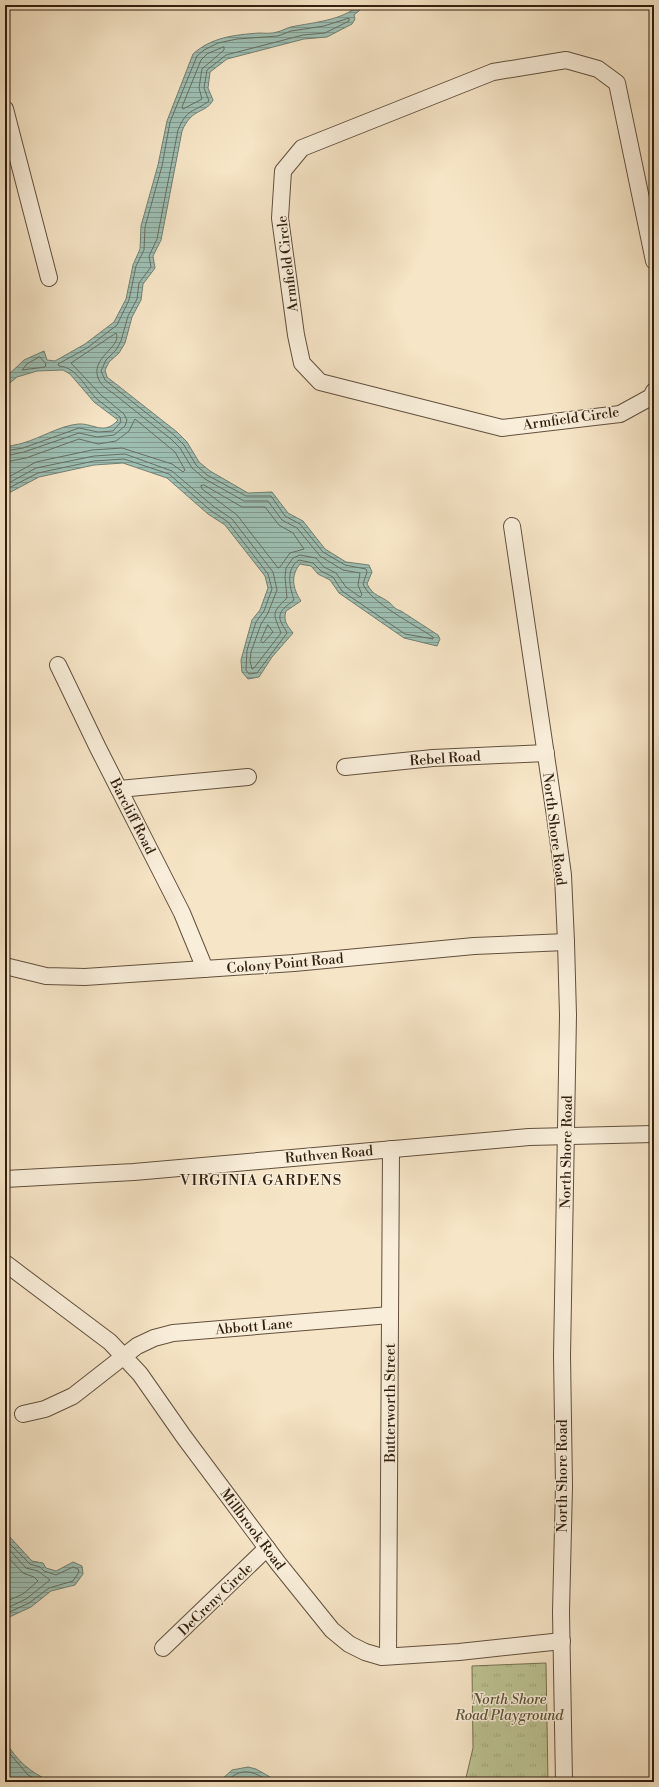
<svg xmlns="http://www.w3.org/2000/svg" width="659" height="1787" font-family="'Libre Bodoni',serif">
<defs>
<pattern id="park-tufts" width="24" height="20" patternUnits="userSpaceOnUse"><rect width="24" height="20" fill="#bdc494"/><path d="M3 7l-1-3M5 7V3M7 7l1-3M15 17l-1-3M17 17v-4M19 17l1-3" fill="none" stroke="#a3a87e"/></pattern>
<pattern id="water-rules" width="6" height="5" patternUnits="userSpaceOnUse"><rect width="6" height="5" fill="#9dbfb3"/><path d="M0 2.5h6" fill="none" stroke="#819b90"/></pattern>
</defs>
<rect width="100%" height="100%" fill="#f6e5c6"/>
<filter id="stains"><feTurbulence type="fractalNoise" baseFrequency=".005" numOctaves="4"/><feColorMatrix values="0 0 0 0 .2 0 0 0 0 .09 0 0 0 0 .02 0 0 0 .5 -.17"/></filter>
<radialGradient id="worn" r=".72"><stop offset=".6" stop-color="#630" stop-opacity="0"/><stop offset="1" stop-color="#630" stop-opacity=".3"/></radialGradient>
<path fill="url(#park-tufts)" stroke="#777252" d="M546,1663l2,119h-83l8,-34 -1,-82z"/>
<g fill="url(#water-rules)" stroke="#727f71">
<path d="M360,5h6l-12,10 1,4 -3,5 -25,13 -23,2 -77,20 -17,13 -2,16 5,12c-7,14 -21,7 -31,31l-21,109 -8,16 2,12 -12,16 -2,16 -9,17 -7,26 -6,10 -10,9 -4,8 2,7 70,55 10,10 12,20 11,9 38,22 24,-1 16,21 15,8 22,28 21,13 23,3 3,7 -5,12c7,13 13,11 23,19 4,4 5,6 11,8l37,24 2,4 -3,7 -33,-8 -65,-45 -9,-13 -12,-6 -7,-8 -11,-2c-10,12 -7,25 1,37l-15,10c-3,10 1,14 7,22l-21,24 -13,20 -11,2 -6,-7 -1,-12 11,-40 8,-10 8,-22 -3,-12 -40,-51 -17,-11 -41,-36 -44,-15 -29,2 -55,12 -34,18v-47c6,-3 12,-3 18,-5 18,-5 36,-17 55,-19 16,-1 26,12 40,-4l-24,-18 -24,-28 -7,-4 -26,1 -20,6 -12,10v-9l19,-18 20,-9 3,9 8,1 30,-17 29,-22 12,-23 7,-34 7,-16 1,-23 17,-61 9,-44 26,-67c19,-17 41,-19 66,-21 5,0 12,1 18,-1 5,-1 9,-4 14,-5 24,-5 49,-6 69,-22z"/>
<path d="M5,1535h3l24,26 11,2 3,5 10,3 17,-9 9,4 1,8 -8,11 -24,6 -20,16 -26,12z"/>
<path d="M5,1741c13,21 24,30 46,41h-46z"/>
<path d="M248,1767l8,2 23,13h-60l13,-12z"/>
</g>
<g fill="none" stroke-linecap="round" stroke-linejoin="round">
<g stroke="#676f61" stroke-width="1">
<path d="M224,47v3l-22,19 -3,19 3,11 -19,10 -1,-2 19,-47 6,-6z"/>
<path d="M40,357l6,7 -1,3 -23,3 5,-6z"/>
<path d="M5,451l18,-3 56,-20 19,4 15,-1 8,-9 -1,-5c-7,-6 -15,-11 -22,-17 -12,-11 -21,-33 -39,-34l-1,-2 29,-16 30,-23 12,-25 7,-34 8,-16 1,-23 17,-61 8,-44 27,-66 7,-6 14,-7 19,-4 41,-3 13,-5 33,-5 25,-8v3l-24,12 -22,2 -77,20 -19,15 -3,18 5,13c-16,12 -22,7 -31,29l-21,109 -8,17 2,11 -12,16 -2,16 -9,17 -7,25 -5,9 -10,10 -5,11 4,9 69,55 10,10 12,20 11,10 39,21h25l14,20 15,8 23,28 22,13 21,4 1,3 -4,12c7,18 52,41 70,53v2l-28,-5 -63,-43 -9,-14 -12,-6 -8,-8 -14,-3c-14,9 -9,28 -5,40 -7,6 -19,12 -12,24 2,4 4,6 5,9l-30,40 -8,1 -3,-4 1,-20 9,-28 8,-11 8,-22 -4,-15 -40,-52 -18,-12 -41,-36 -45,-15 -30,2 -56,12 -33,17"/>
<path d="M5,456l19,-4 55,-19 18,4 17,-2 11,-9 2,-6 -3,-6 -23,-19 -30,-32 45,-30c7,14 -28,25 -17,47 3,7 13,12 19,17 17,14 35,28 53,42l9,9 12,20 13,11 39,22h24l14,19 15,8 23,28 23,14 17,3 -2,12 4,10 -2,2 -14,-10 -10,-14 -12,-6 -8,-9 -16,-3 -7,3 -7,10 -1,9 2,21c-17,16 -13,16 -6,35l-27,35 -2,1 -2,-8 1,-9 10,-28 7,-11 9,-23 -4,-18 -41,-53 -19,-13 -41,-35 -47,-17 -31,2 -58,12 -31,17"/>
<path d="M5,462l21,-4 53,-19 19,5 18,-3 13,-10 6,-12 40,33 10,18 -2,2 -11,-8 -50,-16 -30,2 -56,12 -31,17"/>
<path d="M204,485l38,22h23l14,18 14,8 11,16 -14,4 -10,14 -2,1 -41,-53 -35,-26 -1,-3z"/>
<path d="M268,625l5,7 -10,11 -2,-2z"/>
<path d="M5,1539l25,25 10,3 4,4 12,4 17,-8 5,2 1,3 -6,9 -24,7 -20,15 -24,11"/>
<path d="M5,1545l21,23 12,3 12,9 -24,19 -21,10"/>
<path d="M5,1554l18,19 11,4 4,4 -15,13 -18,8"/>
<path d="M5,1748l23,27 14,7"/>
<path d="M225,1782c18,-16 27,-11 46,0"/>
</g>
<g stroke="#62503d" stroke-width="18">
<g id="minor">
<path d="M5,109l44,169"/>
<path d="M654,261l-37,-178 -19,-14 -32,-9 -73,12 -191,76 -19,23 -3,47 16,117 6,28 18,19 182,46 118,-14 31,-17 3,-6"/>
<path d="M512,526l43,290 8,59 3,67 2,73 -6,341 2,130 -3,126 3,170"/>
<path d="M58,665l40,83 84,165 23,56"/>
<path d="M345,767l88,-9 113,-5"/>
<path d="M119,789l129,-12"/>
<path d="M5,966l41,10 39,1 209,-14 180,-17 92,-4"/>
<path d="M5,1179l129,-7 395,-35 125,-3"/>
<path d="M5,1263l105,79 30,32 44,63 94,126 54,67 17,14 16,8 17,5 77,-5 103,-11"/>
<path d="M23,1414l22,-5 28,-13 64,-50 17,-8 19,-5 217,-18"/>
<path d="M163,1648l104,-100"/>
<path d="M388,1656l3,-507"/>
</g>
</g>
<use href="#minor" stroke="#f9eeda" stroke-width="16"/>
</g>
<g text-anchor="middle" stroke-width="3" stroke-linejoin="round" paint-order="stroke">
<g font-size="14" fill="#311f0f" stroke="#f9eeda">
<text transform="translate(287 264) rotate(-97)" y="5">Armfield Circle</text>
<text transform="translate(571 418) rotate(-8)" y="5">Armfield Circle</text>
<text transform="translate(445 758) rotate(-4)" y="5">Rebel Road</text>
<text transform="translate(133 816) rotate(63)" y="5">Barcliff Road</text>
<text transform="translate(555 829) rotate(83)" y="5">North Shore Road</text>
<text transform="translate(285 963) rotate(-5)" y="5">Colony Point Road</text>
<text transform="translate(566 1152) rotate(-89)" y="5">North Shore Road</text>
<text transform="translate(329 1154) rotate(-5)" y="5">Ruthven Road</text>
<text transform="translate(254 1326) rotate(-5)" y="5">Abbott Lane</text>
<text transform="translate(390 1403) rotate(-90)" y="5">Butterworth Street</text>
<text transform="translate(562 1476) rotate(-90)" y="5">North Shore Road</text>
<text transform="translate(253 1529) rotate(53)" y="5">Millbrook Road</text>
<text transform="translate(215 1599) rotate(-44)" y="5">DeCreny Circle</text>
</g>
<g font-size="14" font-style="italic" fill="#5b5137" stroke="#f9eeda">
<text x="509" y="1704">North Shore<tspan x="509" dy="16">Road Playground</tspan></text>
</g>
<g font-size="15" letter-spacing="1" fill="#311f0f" stroke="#f9eeda">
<text x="261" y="1185">VIRGINIA GARDENS</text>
</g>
</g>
<rect width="659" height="1787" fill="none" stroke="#f6e5c6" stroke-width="20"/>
<rect x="6" y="6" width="647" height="1775" fill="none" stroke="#311f0f" stroke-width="2"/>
<rect x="10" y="10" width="639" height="1767" fill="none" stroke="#311f0f"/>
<rect width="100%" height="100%" filter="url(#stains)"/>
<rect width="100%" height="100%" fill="url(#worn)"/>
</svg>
